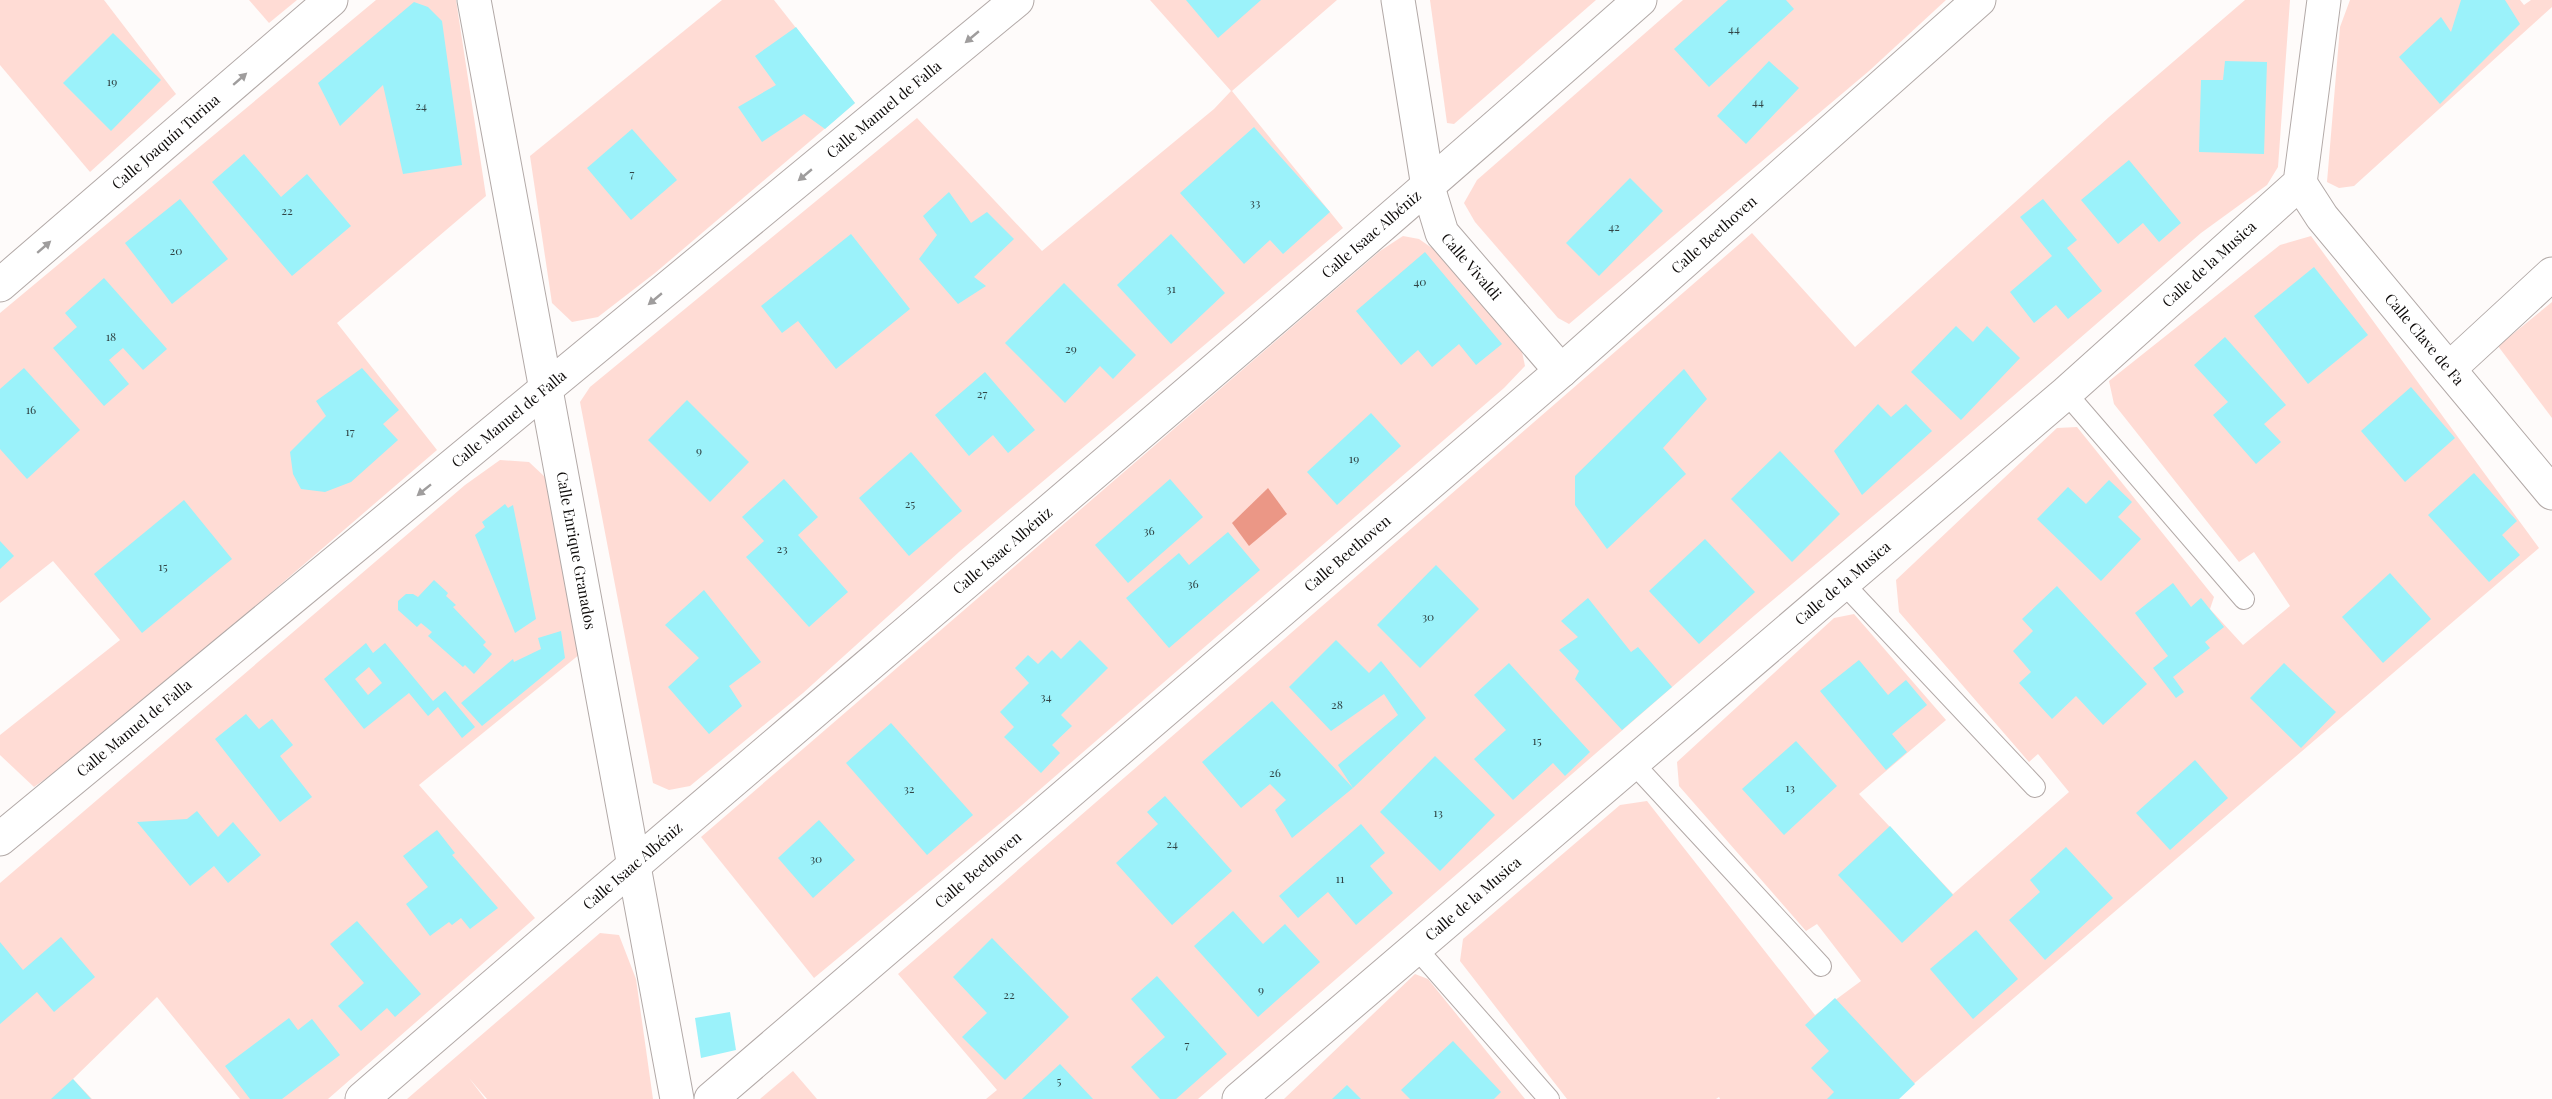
<svg xmlns="http://www.w3.org/2000/svg" width="2552" height="1099" font-family="'Playfair Display',serif">
<rect width="100%" height="100%" fill="#fefbfa"/>
<g fill="#ffdcd5">
<path d="M0,0h104l72,94 -86,78 -90,-107z"/>
<path d="M249,0h48l-28,23z"/>
<path d="M376,0h80l30,196 -149,127 100,127 -341,293 -62,44 -34,-32v-20l120,-95 -67,-79 -53,42v-290z"/>
<path d="M722,0h52l81,103 -200,170 -57,44 -26,5 -20,-19 -22,-147z"/>
<path d="M1150,0h187l-105,91 111,137 -384,324 -156,141 -113,93 -21,4 -16,-7 -73,-381 10,-15 327,-269 125,133 172,-142 17,-18z"/>
<path d="M1430,0h166l-142,124 -7,-1z"/>
<path d="M1683,0h263l-77,71 -300,253 -11,-6 -83,-96 -11,-19 13,-23z"/>
<path d="M2245,0h45l-12,167 -11,18 -66,48 -272,236 -174,146 -557,484h-212l11,-9 -99,-116 854,-741 103,114 254,-230z"/>
<path d="M2350,0h170l4,5 7,-5h21v7l-198,179 -15,2 -12,-6 13,-155z"/>
<path d="M1403,236l16,3 33,23 69,85 4,19 -21,22 -489,423 -201,167 -113,-141 679,-586z"/>
<path d="M2311,236l228,312 -643,551h-176l-1,-2 -3,2h-149l-107,-138 3,-22 157,-134 27,-4 168,214 46,-34 -44,-57 -11,7 -127,-145 -2,-24 157,-144 20,-4 92,106 -87,74 94,100 116,-102 -31,-38 -9,8 -130,-150 -3,-32 161,-152 20,-1 137,170 -4,12 33,36 47,-39 -36,-54 -15,10 -125,-158 -5,-23 171,-136z"/>
<path d="M2552,302v116l-54,-72z"/>
<path d="M500,460l29,2 16,15 35,177 -161,131 116,133 -207,181h-88l-83,-102 -84,82 19,20h-92v-216l465,-398z"/>
<path d="M600,933l19,2 17,44 17,120h-166l-18,-21 16,21h-78z"/>
<path d="M1415,974l13,5 97,120h-241z"/>
<path d="M793,1071l24,28h-57z"/>
</g>
<path fill="#eb9786" d="M1268,488l19,26 -38,32 -17,-23z"/>
<g fill="#9bf2fa" fill-rule="evenodd">
<path d="M1186,0h75l-43,38z"/>
<path d="M1728,0h58l8,9 -85,78 -35,-38z"/>
<path d="M2461,0h44l15,24 -80,80 -41,-47 42,-40 10,15z"/>
<path d="M414,2l14,5 14,14 20,144 -59,9 -20,-89 -43,41 -22,-43z"/>
<path d="M796,27l59,76 -30,26 -21,-15 -42,28 -24,-35 38,-22 -21,-29z"/>
<path d="M113,33l48,47 -50,51 -48,-48z"/>
<path d="M1769,61l30,27 -53,56 -29,-28z"/>
<path d="M2225,61l42,1 -3,92 -65,-2 2,-72h22z"/>
<path d="M1254,127l76,85 -47,42 -13,-14 -26,24 -64,-71z"/>
<path d="M632,129l45,51 -46,40 -44,-52z"/>
<path d="M244,154l37,43 26,-23 44,52 -59,50 -80,-94z"/>
<path d="M2129,160l52,63 -22,19 -16,-19 -25,21 -37,-44z"/>
<path d="M1630,178l33,33 -64,65 -33,-33z"/>
<path d="M949,192l22,31 16,-11 27,27 -40,38 12,9 -28,18 -39,-45 18,-24 -14,-19z"/>
<path d="M180,199l48,60 -56,45 -47,-61z"/>
<path d="M2043,199l34,41 -10,8 35,43 -34,28 -12,-14 -22,18 -24,-31 42,-36 -32,-39z"/>
<path d="M851,234l59,75 -74,60 -38,-48 -16,12 -21,-27z"/>
<path d="M1171,234l54,59 -54,51 -54,-59z"/>
<path d="M1425,252l77,92 -26,21 -17,-21 -27,23 -14,-17 -17,15 -45,-54z"/>
<path d="M2314,267l54,68 -60,49 -54,-68z"/>
<path d="M104,278l63,71 -24,21 -20,-22 -14,12 20,24 -25,22 -51,-58 24,-21 -12,-14z"/>
<path d="M1064,283l72,72 -23,24 -13,-13 -35,37 -60,-60z"/>
<path d="M1956,326l17,16 14,-16 33,32 -59,62 -50,-48z"/>
<path d="M2225,337l61,68 -22,19 17,18 -25,22 -43,-49 15,-13 -34,-37z"/>
<path d="M24,368l56,62 -53,49 -27,-30v-60z"/>
<path d="M362,368l37,42 -16,14 15,16 -47,42 -26,10 -24,-3 -8,-15 -3,-22 36,-36 -10,-15z"/>
<path d="M1684,369l23,30 -44,49 23,26 -79,75 -32,-44v-29z"/>
<path d="M985,372l50,58 -27,23 -15,-18 -24,21 -34,-41z"/>
<path d="M2411,387l44,51 -50,44 -44,-51z"/>
<path d="M687,400l62,62 -39,40 -62,-62z"/>
<path d="M1878,404l13,13 15,-13 26,27 -70,64 -28,-44z"/>
<path d="M1371,413l30,33 -64,59 -30,-33z"/>
<path d="M1780,451l60,63 -48,48 -61,-63z"/>
<path d="M911,452l51,59 -53,45 -50,-58z"/>
<path d="M2474,473l43,48 -15,14 18,20 -31,27 -61,-67z"/>
<path d="M784,479l34,38 -20,18 50,57 -39,35 -63,-70 18,-16 -22,-24z"/>
<path d="M1170,479l33,38 -75,66 -33,-38z"/>
<path d="M2109,480l23,22 -14,15 23,22 -40,42 -64,-62 31,-32 18,17z"/>
<path d="M184,500l48,59 -90,74 -48,-59z"/>
<path d="M505,504l3,4 5,-3 23,114 -21,14 -40,-98 10,-8 -3,-5z"/>
<path d="M1228,532l32,38 -91,78 -43,-50 53,-45 10,12z"/>
<path d="M1705,539l50,53 -56,52 -50,-53z"/>
<path d="M0,541l14,15 -14,13z"/>
<path d="M1436,565l43,44 -59,59 -43,-43z"/>
<path d="M2390,573l41,46 -48,44 -41,-46z"/>
<path d="M434,580l14,13 -2,3 10,9 -3,2 33,35 -3,3 9,9 -18,20 -9,-9 -2,2 -35,-31 4,-4 -11,-9 -4,4 -19,-17v-9l8,-7h7l5,3z"/>
<path d="M2173,583l18,24 10,-9 23,29 -19,15 5,6 -37,29 11,15 -8,6 -23,-30 15,-12 -33,-43z"/>
<path d="M2057,586l90,98 -44,41 -27,-29 -24,23 -33,-36 12,-11 -18,-21 20,-20 -11,-12z"/>
<path d="M704,590l57,72 -32,24 13,20 -33,28 -41,-47 31,-29 -34,-33z"/>
<path d="M1588,598l43,54 7,-5 34,40 -50,43 -47,-51 4,-8 -20,-21 19,-13 -17,-16z"/>
<path d="M561,631l4,27 -83,68 -21,-23 52,-44 1,3 27,-13 -3,-11z"/>
<path d="M1080,640l28,28 -47,47 11,11 -20,19 8,8 -19,20 -37,-36 10,-10 -14,-15 29,-29 -14,-15 13,-13 10,9 14,-14 9,9z"/>
<path d="M1336,640l33,33 12,-12 45,57 -73,70 -15,-23 60,-50 -14,-21 -53,37 -42,-44z"/>
<path d="M366,643l7,10 12,-10 48,58 12,-10 30,36 -13,11 -24,-31 -10,9 -19,-23 -45,36 -40,-50zM369,667l13,16 -14,12 -13,-16z"/>
<path d="M1859,660l29,35 18,-15 21,25 -35,29 15,18 -21,18 -66,-79z"/>
<path d="M1509,663l81,89 -25,24 -12,-13 -40,37 -39,-41 32,-29 -32,-35z"/>
<path d="M2284,663l52,49 -35,36 -51,-50z"/>
<path d="M1272,701l81,87 -61,50 -17,-28 11,-10 -16,-16 -29,24 -39,-46z"/>
<path d="M246,714l13,15 13,-10 21,26 -13,11 32,41 -32,25 -65,-83z"/>
<path d="M891,723l82,92 -46,40 -81,-92z"/>
<path d="M1796,741l41,45 -53,49 -42,-46z"/>
<path d="M1435,756l60,59 -55,56 -60,-59z"/>
<path d="M2195,760l33,38 -58,52 -34,-37z"/>
<path d="M1165,796l67,75 -60,54 -56,-62 42,-39 -11,-12z"/>
<path d="M197,811l21,26 15,-15 28,33 -33,28 -14,-17 -24,20 -53,-64 50,-3z"/>
<path d="M819,820l36,40 -42,38 -35,-40z"/>
<path d="M1361,824l24,29 -15,13 23,27 -37,32 -28,-33 -30,26 -19,-22z"/>
<path d="M1890,826l63,69 -51,48 -64,-68z"/>
<path d="M437,830l18,23 -3,2 46,53 -28,21 -9,-11 -9,7 -3,-3 -19,14 -24,-32 22,-17 -25,-31z"/>
<path d="M2066,847l47,51 -68,62 -36,-40 31,-28 -10,-12z"/>
<path d="M1233,911l30,33 22,-20 35,38 -62,55 -64,-71z"/>
<path d="M357,921l64,73 -26,23 -8,-9 -26,23 -23,-25 26,-23 -34,-39z"/>
<path d="M1976,930l42,49 -45,40 -43,-50z"/>
<path d="M61,937l34,40 -41,35 -17,-20 -37,32v-82l23,28z"/>
<path d="M992,938l77,79 -64,63 -43,-43 25,-24 -34,-36z"/>
<path d="M1157,976l70,78 -51,45h-16l-29,-32 34,-30 -34,-38z"/>
<path d="M1835,998l80,86 -16,15h-72l7,-7 -23,-24 18,-17 -24,-26z"/>
<path d="M730,1012l6,38 -35,8 -6,-40z"/>
<path d="M289,1018l9,12 14,-11 28,36 -58,44h-32l-25,-33z"/>
<path d="M1453,1041l48,51 -7,7h-84l-9,-9z"/>
<path d="M1060,1064l33,35h-71z"/>
<path d="M73,1079l18,20h-40z"/>
<path d="M1347,1085l14,14h-29z"/>
</g>
<g fill="none" stroke-linecap="round" stroke-linejoin="round">
<g stroke="#b2a9a7" stroke-width="22">
<g id="lane">
<path d="M2066,393l178,206"/>
<path d="M1843,583l192,204"/>
<path d="M1633,763l188,203"/>
<path d="M1416,948l133,151"/>
</g>
</g>
<g stroke="#b2a9a7" stroke-width="35">
<g id="street">
<path id="s1" d="M474,0l203,1099"/>
<path id="s2" d="M1398,0l30,187 14,46 119,138"/>
<path id="s3" d="M2300,183l22,34 230,276"/>
<path id="s4" d="M0,285l331,-285"/>
<path d="M2449,369l103,-95"/>
<path id="s5" d="M0,839l1017,-839"/>
<path id="s6" d="M362,1099c425,-368 857,-727 1278,-1099"/>
<path id="s7" d="M711,1099l850,-728 418,-371"/>
<path id="s8" d="M1239,1099l827,-706 234,-210 24,-183"/>
</g>
</g>
<use href="#lane" stroke="#fff" stroke-width="20"/>
<use href="#street" stroke="#fff" stroke-width="33"/>
</g>
<defs><path id="oneway-solid" d="M-6-.8H1V-3.2L6.5 0L1 3.2V.8H-6Z" transform="scale(1.5)"/></defs>
<g fill="#9f9d9d">
<use href="#oneway-solid" transform="translate(972 37) rotate(140)"/>
<use href="#oneway-solid" transform="translate(240 79) rotate(-41)"/>
<use href="#oneway-solid" transform="translate(805 175) rotate(140)"/>
<use href="#oneway-solid" transform="translate(44 247) rotate(-41)"/>
<use href="#oneway-solid" transform="translate(655 299) rotate(140)"/>
<use href="#oneway-solid" transform="translate(424 490) rotate(141)"/>
</g>
<g text-anchor="middle" stroke-width="4.5" stroke-linejoin="round" paint-order="stroke">
<g font-size="12" fill="#314546">
<text x="1734" y="33">44</text>
<text x="112" y="86">19</text>
<text x="1758" y="106">44</text>
<text x="421" y="110">24</text>
<text x="632" y="178">7</text>
<text x="1255" y="207">33</text>
<text x="287" y="215">22</text>
<text x="1614" y="231">42</text>
<text x="176" y="255">20</text>
<text x="1420" y="286">40</text>
<text x="1171" y="293">31</text>
<text x="111" y="341">18</text>
<text x="1071" y="353">29</text>
<text x="982" y="398">27</text>
<text x="31" y="414">16</text>
<text x="350" y="436">17</text>
<text x="699" y="455">9</text>
<text x="1354" y="463">19</text>
<text x="910" y="508">25</text>
<text x="1149" y="535">36</text>
<text x="782" y="553">23</text>
<text x="163" y="571">15</text>
<text x="1193" y="588">36</text>
<text x="1428" y="621">30</text>
<text x="1046" y="701">34</text>
<text x="1337" y="709">28</text>
<text x="1537" y="745">15</text>
<text x="1275" y="777">26</text>
<text x="1790" y="792">13</text>
<text x="909" y="793">32</text>
<text x="1438" y="817">13</text>
<text x="1172" y="848">24</text>
<text x="816" y="863">30</text>
<text x="1340" y="883">11</text>
<text x="1261" y="994">9</text>
<text x="1009" y="999">22</text>
<text x="1187" y="1049">7</text>
<text x="1059" y="1085">5</text>
</g>
<g font-size="15" fill="#0e0b0a" stroke="#fefbfa">
<text dy="5" stroke="none"><textPath href="#s5" startOffset="1146">Calle Manuel de Falla</textPath></text>
<text dy="5" stroke="none"><textPath href="#s4" startOffset="219">Calle Joaquín Turina</textPath></text>
<text dy="5" stroke="none"><textPath href="#s7" startOffset="1324">Calle Beethoven</textPath></text>
<text dy="5" stroke="none"><textPath href="#s6" startOffset="1329">Calle Isaac Albéniz</textPath></text>
<text dy="5" stroke="none"><textPath href="#s8" startOffset="1280">Calle de la Musica</textPath></text>
<text dy="5" stroke="none"><textPath href="#s2" startOffset="282">Calle Vivaldi</textPath></text>
<text dy="5" stroke="none"><textPath href="#s3" startOffset="200">Calle Clave de Fa</textPath></text>
<text dy="5" stroke="none"><textPath href="#s5" startOffset="660">Calle Manuel de Falla</textPath></text>
<text dy="5" stroke="none"><textPath href="#s1" startOffset="560">Calle Enrique Granados</textPath></text>
<text dy="5" stroke="none"><textPath href="#s6" startOffset="843">Calle Isaac Albéniz</textPath></text>
<text dy="5" stroke="none"><textPath href="#s7" startOffset="838">Calle Beethoven</textPath></text>
<text dy="5" stroke="none"><textPath href="#s8" startOffset="794">Calle de la Musica</textPath></text>
<text dy="5" stroke="none"><textPath href="#s5" startOffset="174">Calle Manuel de Falla</textPath></text>
<text dy="5" stroke="none"><textPath href="#s6" startOffset="357">Calle Isaac Albéniz</textPath></text>
<text dy="5" stroke="none"><textPath href="#s7" startOffset="352">Calle Beethoven</textPath></text>
<text dy="5" stroke="none"><textPath href="#s8" startOffset="308">Calle de la Musica</textPath></text>
</g>
</g>
</svg>
